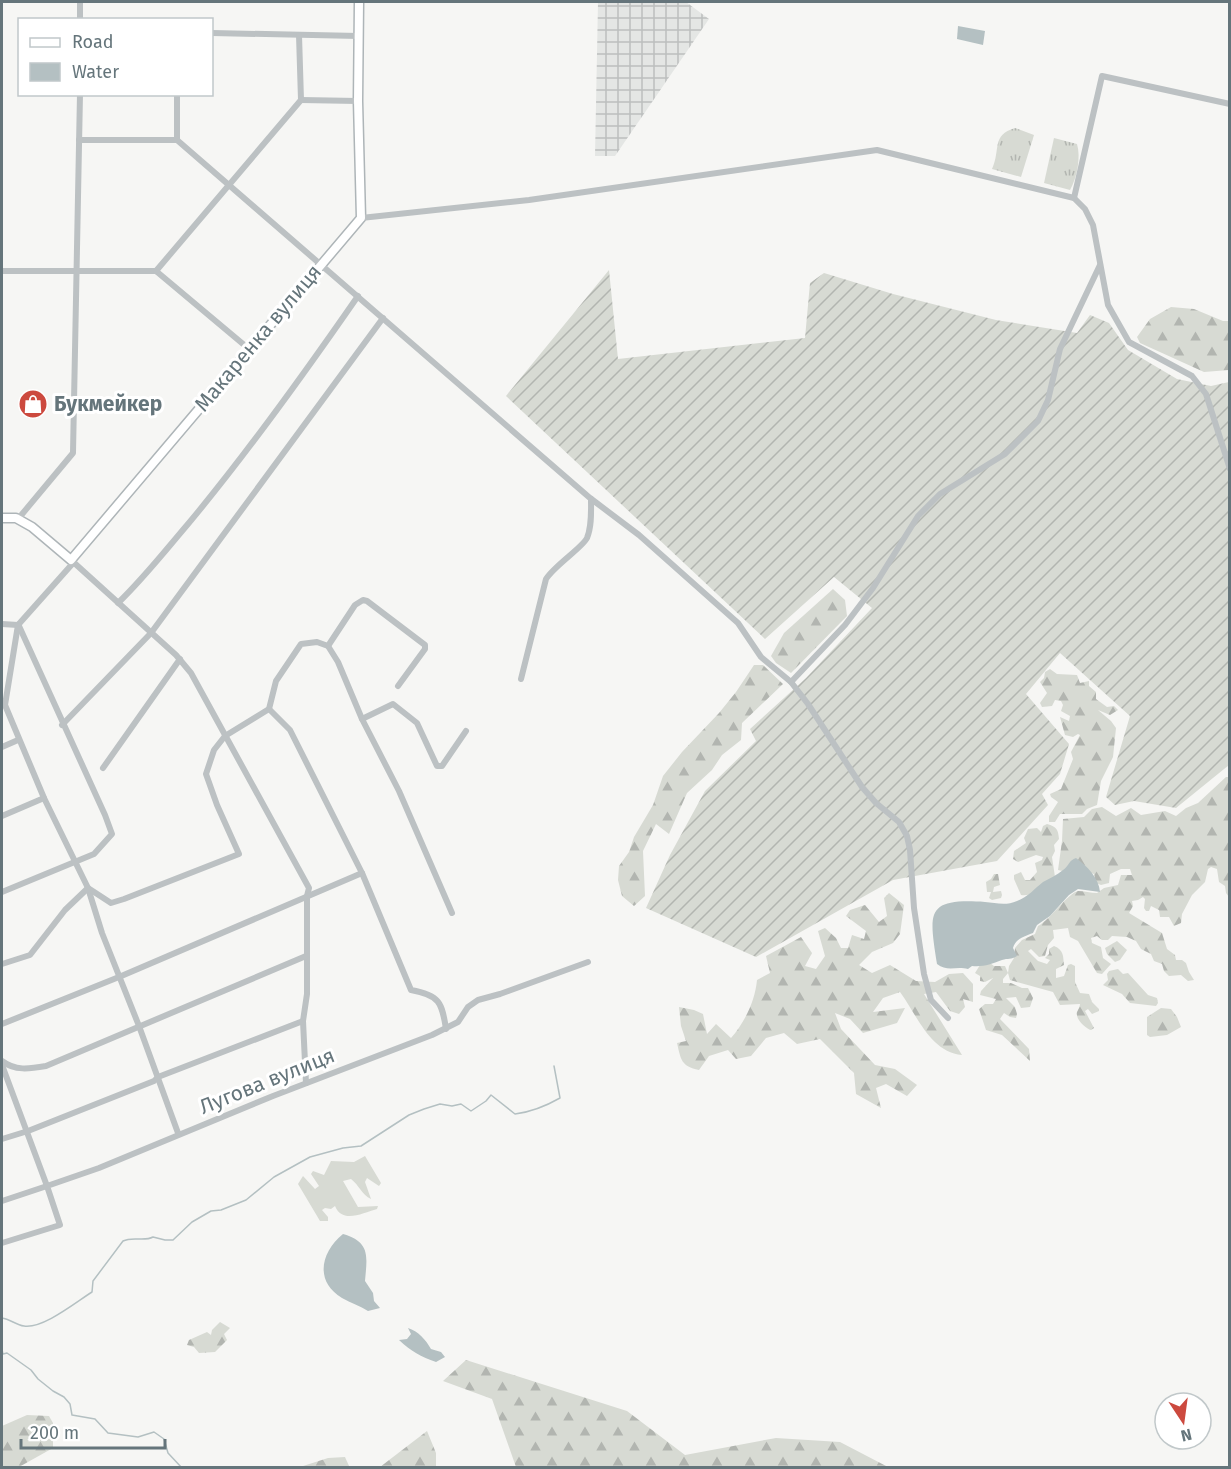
<svg xmlns="http://www.w3.org/2000/svg" width="1231" height="1469" font-family="'Fira Sans',sans-serif">
<defs>
<pattern id="industrial-grid" width="8" height="8" patternUnits="userSpaceOnUse" patternTransform="scale(1.5)"><rect width="8" height="8" fill="#e4e6e4"/><path d="M0 4h8M4 0v8" fill="none" stroke="#bcbfbe"/></pattern>
<pattern id="forest-firs" width="22" height="20" patternUnits="userSpaceOnUse" patternTransform="scale(1.5)"><rect width="22" height="20" fill="#d7dad3"/><path d="M5 1l3.5 6h-7zM16 11l3.5 6h-7z" fill="#b2b5b0"/></pattern>
<pattern id="park-tufts" width="24" height="20" patternUnits="userSpaceOnUse" patternTransform="scale(1.5)"><rect width="24" height="20" fill="#d7dad3"/><path d="M3 7l-1-3M5 7V3M7 7l1-3M15 17l-1-3M17 17v-4M19 17l1-3" fill="none" stroke="#b2b5b0"/></pattern>
<pattern id="garden-furrows" width="10" height="10" patternUnits="userSpaceOnUse" patternTransform="scale(1.5)"><rect width="10" height="10" fill="#d7dad3"/><path d="M-1 1l2-2M0 10L10 0M9 11l2-2" fill="none" stroke="#b2b5b0"/></pattern>
</defs>
<rect width="100%" height="100%" fill="#f6f6f4"/>
<path fill="url(#industrial-grid)" d="M598,2h88l23,17 -94,137h-20z"/>
<path fill="#d7dad3" d="M365,1156l16,27 -2,3 -12,-8 -2,4 6,17c-9,-4 -12,-14 -20,-20l-8,2 15,26 20,-1 -1,3c-14,4 -35,15 -42,-3l-4,3 -6,-1 -3,2 6,7v4h-8l-22,-37 5,-8 12,13 4,-3 -8,-12 2,-3 11,4 7,-14 23,1z"/>
<g fill="url(#forest-firs)">
<path d="M1171,307l23,2 29,12h6v49l-25,2 -64,-29 -3,-6 13,-18z"/>
<path d="M833,589l12,11 2,16 -56,57 -15,-10 -5,-7 13,-23z"/>
<path d="M754,665h9l20,19 -41,39 -1,17 -19,15 -10,15 -25,23 -18,41 -13,-10 -13,27 2,45 -11,10 -12,-10 -4,-16 1,-14 10,-14 5,-15 19,-32 10,-29 19,-24 37,-39 17,-21z"/>
<path d="M1050,669l7,5 20,1 3,8 9,-2v5l7,6v7l11,8 7,-1 4,4 -8,5 -12,-5 13,11 5,7 -3,29 -12,24 -4,24 -10,4 -5,5h-22l-5,8h-6v-6l9,-14 -7,-5 -1,-3 11,-5 12,-30 -2,-7 9,-17 -2,-1 -5,3 -8,-2 -5,-18 9,4 1,-5 -9,-5 2,-6 -2,-4 -6,-1 -3,6 -10,1 -2,-4 7,-10 -7,-11 4,-4 1,-6z"/>
<path d="M1226,777h3v120l-3,-4 -1,-7 -6,-4 -2,-13 -6,-2 -3,2 -3,13 -13,13 -10,19 -1,9 -7,3 -5,-9h-9l-1,-7 -8,-4 -2,5h-3l-2,-3 1,-9 -2,-2 -5,3 -6,1 1,5 -4,7 33,20 5,16 8,6 1,5h6l4,3 3,9 5,8 -6,1 -7,-6 -12,1 -5,-5 -2,-7 -8,-3 -3,-7 -10,-5 -5,-8 -9,-4 -15,-1 -4,4h-6l-5,-4 -6,2 1,5 9,4 2,11 8,6 -9,10 -5,-1 -19,-32 -8,-4 -2,-9 -15,2 1,8 -6,7 -3,11 -6,1 -8,-8 -3,2 10,10 9,3 3,-4 -5,-2 4,-4v-5l5,-3c10,4 9,10 10,19l-8,4v9l8,-2 4,-11 3,-1 4,2v16l5,11 9,1 3,8 7,7v2l-7,3 -4,-5 -3,2 9,17 -3,2c-5,-1 -16,-11 -14,-18 1,-3 3,-5 3,-8l-20,1 -7,-13 -43,-12 -2,-7 -5,6v4h8l11,5h6l5,10 -3,9 -9,1 -5,-11 -10,1 9,9 2,7 -1,4 -6,-1 -6,-4 -4,6 29,30 1,12 -28,-26 -16,-5 -7,-21 6,-5h8l3,-5 -16,-4 1,-4 12,-13 -8,4 -5,-1v-5l-5,-3 5,-8 10,-2 4,3h11l3,7 1,-7 5,-8 1,-10 7,-8 13,-6 3,-8c12,-6 30,-33 40,-35 6,0 13,2 19,2l7,-5 14,-3 3,-10h11l-2,-6h-9l-11,5 -1,9 -8,2 -5,-2 -2,-9c-12,-5 -24,0 -36,-4l4,-29 1,-22 21,-2 8,-8 10,-2 14,9 15,-8 10,7 24,-4 11,5 10,-8 12,-5z"/>
<path d="M1047,824c10,3 11,5 12,15l-5,6 1,6 -3,6 3,20c-10,8 -20,20 -34,18l-7,-16v-4l7,-3 4,8h5l7,-8 -2,-9 7,-3 1,-3 -7,-2 -18,7 -5,-3 1,-8 12,-8 -2,-5 4,-9 9,-1 4,4 2,-6z"/>
<path d="M994,874h4l2,11 -6,2 -1,5 8,-1 1,4 -1,3 -9,2 -3,-2 2,-6h-4l-1,-10 5,-3z"/>
<path d="M889,893l15,12 -4,29 -7,9 -21,9 -13,13 13,8 18,-8 26,16 19,1 14,-8 14,-1 10,11v18l-10,-3 2,8 -6,7 -9,-3 -14,-19 -12,2 38,61c-32,-3 -45,-40 -62,-63l-17,6 -10,14 32,-4 -8,15 -34,10 -13,-14 -15,-6 6,16 34,36 20,4 22,16 -10,11 -21,-12 -10,4 5,20 -25,-14 -2,-21 -34,-34 -23,5 -13,-11 -18,5 -15,18 -15,3 -8,-9 -19,6 -10,14c-18,-4 -18,-10 -22,-27l9,-2 -5,-15 -2,-19 15,3 9,4 4,20 9,-10 15,14c14,-16 24,-37 26,-58l13,-7 -4,-17 35,-19 11,16 -7,13 11,3 9,-13 -7,-25 7,-3 11,10 5,10h7l4,-13 12,4 2,-8 -20,-15 4,-6 15,-5 14,17 8,-6 -3,-18z"/>
<path d="M1117,941l10,9 -7,10 -5,2 -8,-8 -2,-6z"/>
<path d="M1118,969l5,5 5,-1 20,22 9,3 1,5 -2,3 -26,-3 -8,-9 -19,-9 5,-5 -1,-6 2,-3z"/>
<path d="M1161,1008l10,1 6,8 4,10 -14,8 -17,2 -3,-2v-18z"/>
<path d="M220,1322l10,6 -6,6 3,6 -12,12 -16,1 -5,-6 -7,-2 2,-5 18,-8 4,3 1,-5z"/>
<path d="M466,1360l161,51 58,44 91,-17 64,4 48,25h-372l-24,-68 -49,-18z"/>
<path d="M27,1415l22,1 4,7v25l-34,19h-17v-41z"/>
<path d="M427,1431l9,22v14h-56z"/>
<path d="M345,1457l4,9 -1,1h-48l28,-9z"/>
</g>
<g fill="url(#park-tufts)">
<path d="M1015,128l19,7 -13,42 -29,-8c9,-19 -1,-34 23,-41z"/>
<path d="M1054,138l23,6c4,13 0,34 -7,46l-26,-7z"/>
</g>
<path fill="url(#garden-furrows)" d="M609,270l9,89 187,-21 5,-55 14,-10 69,21 103,26 81,13 13,-18 19,8 19,27 49,29 34,7 18,-4v383l-53,43 -42,-7 -19,4 -9,-8 24,-81 -70,-63 -34,41 43,50 -9,30 -18,20 6,11 -51,56 -104,19 -137,77 -110,-49 24,-53 35,-64 51,-50 -6,-12 56,-51 66,-70 -38,-31 -69,62 -259,-243z"/>
<g fill="#b4c0c2">
<path d="M958,26l27,5 -2,14 -26,-6z"/>
<path d="M1076,858c11,8 23,20 24,34l-22,-3 -9,6 -19,21 -13,9 -4,8c-8,3 -18,6 -20,15l4,8c-6,4 -9,2 -15,4 -11,4 -18,7 -30,6l-4,3c-12,-3 -21,3 -31,-5 -8,-52 -12,-66 48,-62 11,1 21,4 32,-1 11,-4 17,-12 26,-19 7,-4 14,-7 20,-12 6,-4 6,-10 13,-12z"/>
<path d="M343,1234c28,8 24,23 22,47l8,12 1,8 6,7 -12,3c-8,-5 -17,-8 -26,-13 -28,-17 -21,-46 1,-64z"/>
<path d="M408,1328c10,3 18,12 23,21l10,3 4,5 -9,5c-15,-5 -25,-11 -37,-22l8,-1 4,-5z"/>
</g>
<g fill="none" stroke-linecap="round" stroke-linejoin="round">
<g stroke="#b4c0c2" stroke-width="1.5">
<path d="M2,1318c8,1 14,7 22,8 19,3 52,-24 68,-34l1,-11 30,-40c10,-5 21,1 30,-4l12,3h8l19,-18 19,-11 10,-1 25,-10 28,-23 36,-20 33,-9 18,-2 48,-31 15,-6 16,-5 12,2 9,-2 10,7 15,-10 5,-6 24,19c16,-2 31,-8 45,-16l-6,-32"/>
<path d="M2,1350l1,4 4,-1 24,17 7,9 15,12 11,6 6,7 2,11 23,4 13,14 30,4 16,-5 10,7 4,14 14,15"/>
</g>
<g stroke="#aeb5b8" stroke-width="11">
<path id="secondary" d="M2,518h14l16,9 39,33 290,-342 -3,-117 1,-99"/>
</g>
<g stroke="#bcc1c3" stroke-width="6">
<path d="M80,2v18"/>
<path d="M212,33l147,3"/>
<path d="M177,94v46l413,358 49,37 99,88 23,34 30,25 17,22 54,83 14,16 23,19 8,14 3,14 4,58 10,66 7,26 17,18"/>
<path d="M301,100l57,1"/>
<path d="M79,140h98"/>
<path d="M1074,198l28,-122 128,28"/>
<path d="M361,218l168,-18 348,-50 197,48 11,11 8,16 15,80 21,37 63,34 14,18 24,75"/>
<path d="M2,271h154l93,78"/>
<path d="M156,271l145,-171 -2,-65"/>
<path d="M18,519l55,-66 7,-359"/>
<path d="M71,560l105,95 15,18 118,215 -2,8v98l-4,27 3,62"/>
<path d="M118,603c25,-24 47,-52 70,-79 61,-73 116,-150 170,-228"/>
<path d="M2,624l16,1 56,-63"/>
<path d="M18,625l-13,80 39,93 44,90 14,45 37,93 39,107"/>
<path d="M328,646l27,-41 8,-5 4,1 58,44v4l-27,37"/>
<path d="M521,679l25,-100c9,-14 36,-31 41,-41 5,-12 4,-27 4,-39"/>
<path d="M791,682l54,-57 28,-37 45,-72 22,-22 65,-40 33,-33 10,-21 12,-51 40,-84"/>
<path d="M269,709l21,21 72,143 49,117c28,5 31,12 35,39"/>
<path d="M362,719l31,-15 24,19 20,43h5l24,-35"/>
<path d="M62,725l89,-92 232,-315"/>
<path d="M2,747l16,-7"/>
<path d="M103,768l77,-109"/>
<path d="M2,816l42,-18"/>
<path d="M2,892l92,-38 18,-20 -7,-19 -86,-189"/>
<path d="M2,964l28,-9 35,-45 23,-22 23,15 13,-4 115,-45 -22,-49 -11,-31 8,-24 11,-14 44,-27 7,-28 25,-37 16,-2 11,4 10,16 24,57 37,72 53,122"/>
<path d="M2,1024l117,-47 243,-104"/>
<path d="M2,1061c13,10 27,8 44,5l260,-110"/>
<path d="M2,1065l45,121 -45,15"/>
<path d="M2,1139l26,-8 126,-50 4,-4 145,-56"/>
<path d="M2,1243l58,-18 -13,-39 52,-18 174,-72 159,-61 26,-13 10,-15 10,-7 22,-6 88,-32"/>
</g>
<use href="#secondary" stroke="#fff" stroke-width="8"/>
</g>
<defs>
<g id="shop-disc" transform="scale(1.5)"><circle r="9.5" fill="#cc493e" stroke="#fff"/><path d="M-5-2.5h2.3a2.7 3.5 0 0 1 5.4 0H5L5.5 6h-11ZM-1.5-2.5h3a1.5 2.3 0 0 0-3 0Z" fill="#fff"/></g>
</defs>
<g fill-rule="evenodd">
<use href="#shop-disc" x="33" y="404"/>
</g>
<g text-anchor="middle" stroke-width="6" stroke-linejoin="round" paint-order="stroke">
<g font-size="21" fill="#65757b" stroke="#fff">
<text transform="translate(258 338) rotate(-50)" y="7">Макаренка вулиця</text>
<text transform="translate(267 1081) rotate(-22)" y="7">Лугова вулиця</text>
</g>
<g font-size="21" font-weight="bold" fill="#65757b" stroke="#fff" text-anchor="start">
<text x="54" y="411">Букмейкер</text>
</g>
</g>
<rect width="1231" height="1469" fill="none" stroke="#65757b" stroke-width="6"/>
<rect x="18" y="18" width="195" height="78" fill="#ffffff" stroke="#c1c8ca" stroke-width="1.5"/>
<rect x="30" y="38" width="30" height="9" fill="#ffffff" stroke="#c1c8ca" stroke-width="1.5"/>
<text x="72" y="48" font-size="18" fill="#65757b">Road</text>
<rect x="30" y="63" width="30" height="18" fill="#b4c0c2" stroke="#c1c8ca" stroke-width="1.5"/>
<text x="72" y="78" font-size="18" fill="#65757b">Water</text>
<g transform="translate(1183 1421) rotate(167)"><circle r="28" fill="#ffffff" stroke="#c1c8ca" stroke-width="1.5"/>
<path d="M0-4.5L10 22L0 15L-10 22Z" fill="#cc493e"/>
<text y="-9" font-size="16" font-weight="bold" text-anchor="middle" fill="#65757b">N</text>
</g>
<path d="M21 1439v9h144v-9" fill="none" stroke="#65757b" stroke-width="3"/>
<text x="30" y="1439" font-size="18" fill="#65757b" stroke="#ffffff" stroke-width="4.5" paint-order="stroke">200 m</text>
</svg>
